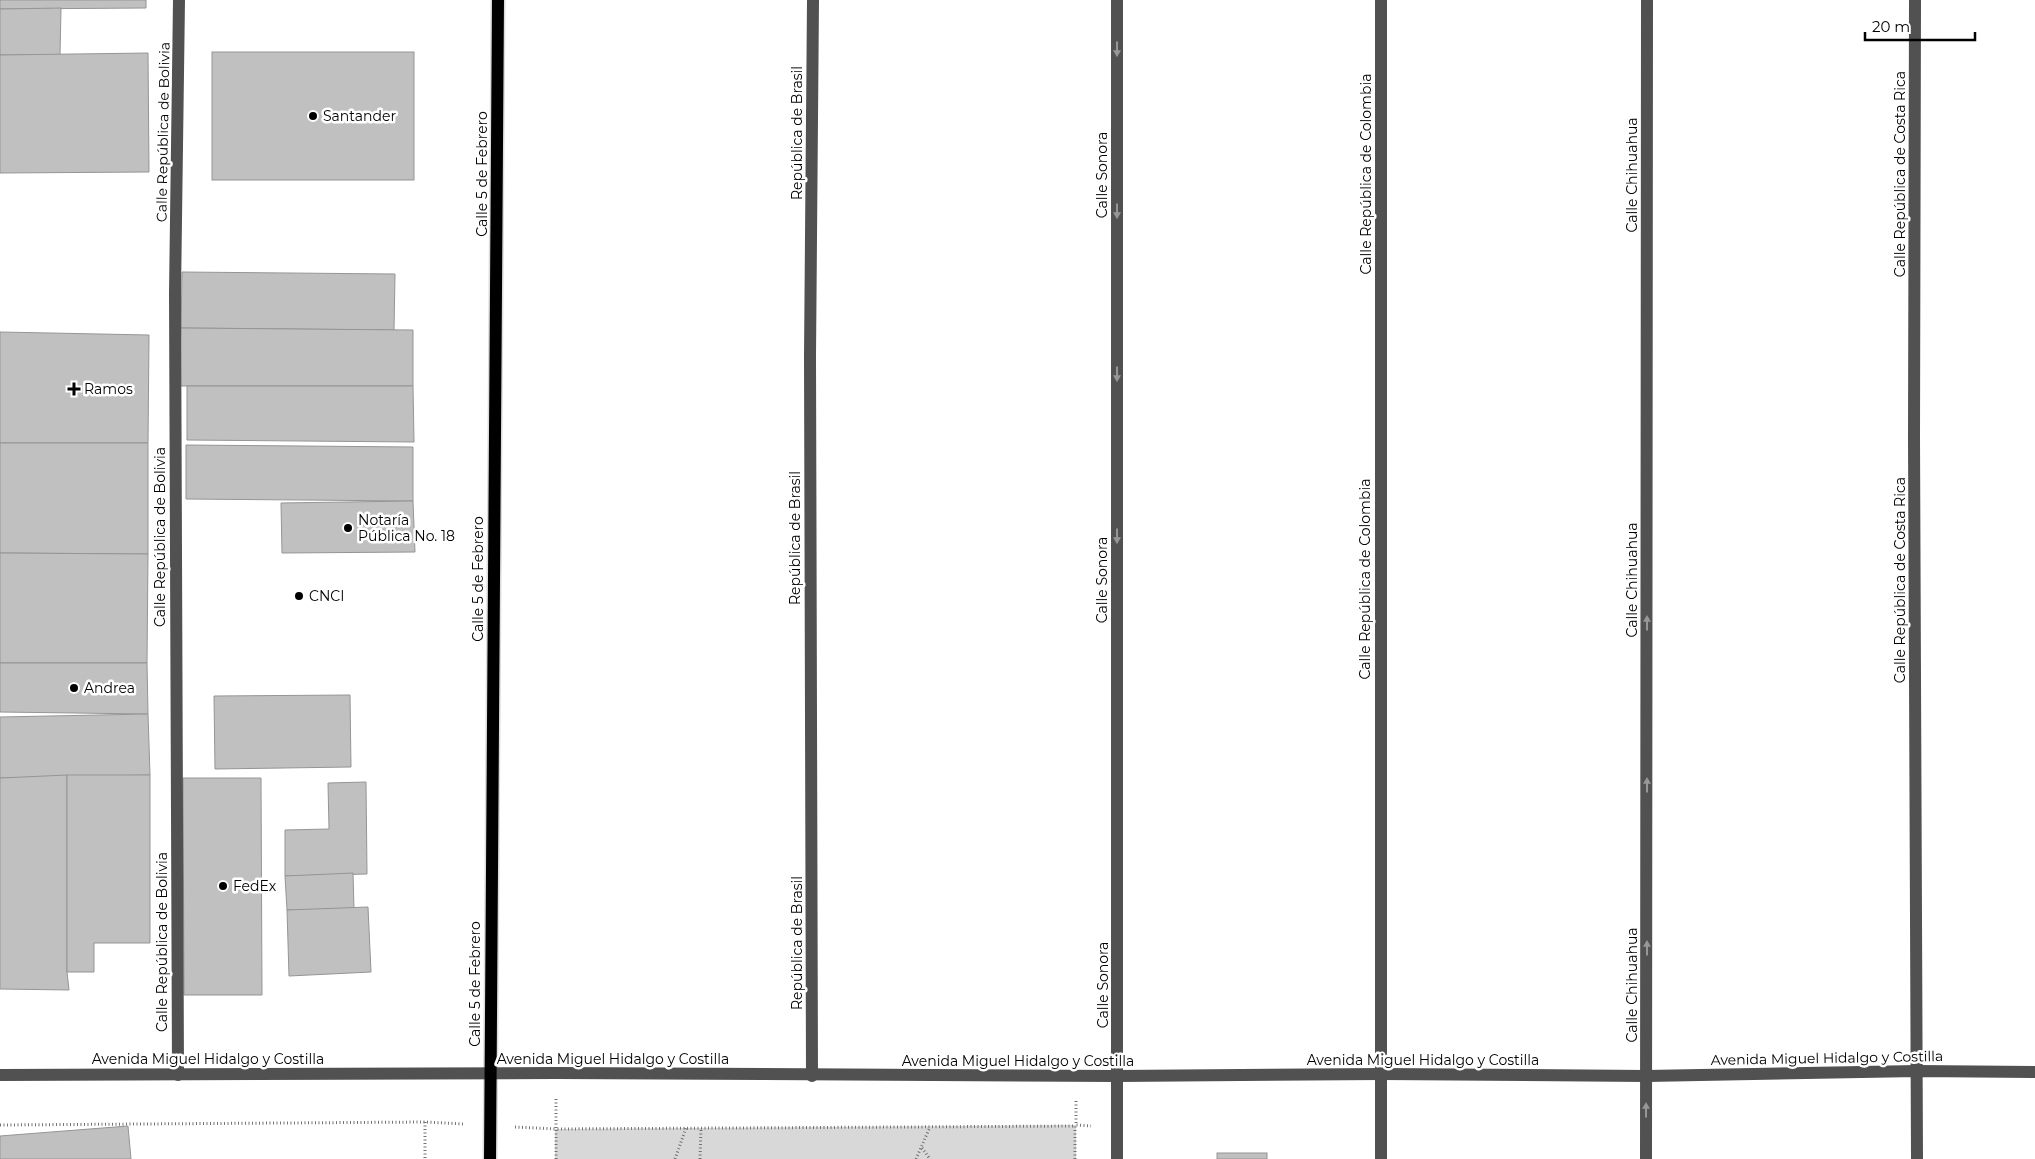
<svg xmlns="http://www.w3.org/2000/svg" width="2035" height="1159" font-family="Montserrat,sans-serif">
<rect width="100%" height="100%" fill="#fff"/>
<path fill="#d8d8d8" d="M1076,1125v34h-521v-30z"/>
<g fill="#c0c0c0" stroke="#959595">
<path d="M0,0h146v8l-146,1z"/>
<path d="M61,8l-1,47h-60v-46z"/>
<rect x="212" y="52" width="202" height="128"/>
<path d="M148,53l1,119 -149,1v-118z"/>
<path d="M182,272l213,2 -1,56 -213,-2z"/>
<path d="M181,328l232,2v56h-234z"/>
<path d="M0,332l149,3 -1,108h-148z"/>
<path d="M187,386h226l1,56 -227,-2z"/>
<path d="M0,443h148v111l-148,-1z"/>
<path d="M186,445l227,2v54l-227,-2z"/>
<path d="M413,501l2,51 -133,1 -1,-50z"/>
<path d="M0,553l148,1 -1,109h-147z"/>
<path d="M0,663h147l1,51 -148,-2z"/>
<path d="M350,695l1,72 -136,2 -1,-73z"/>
<path d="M148,714l2,61 -150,3v-61z"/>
<path d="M67,775v197l2,18 -69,-1v-211z"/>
<path d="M67,775h83v168h-56v29h-27z"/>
<path d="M183,778h78l1,217h-78z"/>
<path d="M366,782l1,92 -82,2v-46l44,-1 -1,-46z"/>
<path d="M353,873l1,36 -67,1 -2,-34z"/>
<path d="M368,907l3,65 -82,4 -2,-66z"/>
<path d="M128,1126l3,33h-131v-23z"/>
<rect x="1217" y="1153" width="50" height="6"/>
</g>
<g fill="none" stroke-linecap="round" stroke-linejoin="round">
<g stroke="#dbdbdb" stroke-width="15">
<path id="major" d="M490,1159l8,-1159"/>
</g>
<g stroke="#737373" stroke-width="3" stroke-dasharray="1 2.5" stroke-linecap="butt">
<path d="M1076,1101v24l15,1"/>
<path d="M425,1122v37"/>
<path d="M0,1125l425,-3 39,2"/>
<path d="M515,1127l41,2v-30"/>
<path d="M922,1148l8,11"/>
<path d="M556,1159v-30l519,-3v33"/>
<path d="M675,1159l11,-31"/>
<path d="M700,1159l1,-31"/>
<path d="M916,1159l14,-32"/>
</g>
<g stroke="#515151" stroke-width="12">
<path d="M1117,0v1159"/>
<path d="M1381,0v1159"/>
<path d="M1915,0l-1,437 3,722"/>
<path d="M0,1075l555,-2 563,3 264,-2 265,2 270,-5 118,1"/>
<path d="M178,1075l-3,-782 4,-293"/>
<path d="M812,1076l-2,-719 3,-357"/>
<path d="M1646,1159l1,-1159"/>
</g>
<use href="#major" stroke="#000" stroke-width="12"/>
</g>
<defs><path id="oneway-solid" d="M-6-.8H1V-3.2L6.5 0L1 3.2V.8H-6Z" transform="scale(1.25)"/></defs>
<g fill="#979797">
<use href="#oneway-solid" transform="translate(1117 49) rotate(90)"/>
<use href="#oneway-solid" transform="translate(1117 211) rotate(90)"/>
<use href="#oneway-solid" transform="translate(1117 374) rotate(90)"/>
<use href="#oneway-solid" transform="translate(1117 536) rotate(90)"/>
<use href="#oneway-solid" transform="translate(1647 623) rotate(-90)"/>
<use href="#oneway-solid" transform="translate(1647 785) rotate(-90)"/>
<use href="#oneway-solid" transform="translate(1647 948) rotate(-90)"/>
<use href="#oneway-solid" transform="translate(1646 1110) rotate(-90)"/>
</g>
<g fill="#000" stroke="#fff" stroke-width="2">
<circle cx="313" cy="116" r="5"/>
<path d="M71.5 381.5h5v5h5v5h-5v5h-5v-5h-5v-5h5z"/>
<circle cx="348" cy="528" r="5"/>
<circle cx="299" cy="596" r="5"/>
<circle cx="74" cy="688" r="5"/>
<circle cx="223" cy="886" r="5"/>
</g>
<g text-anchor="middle" stroke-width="5" stroke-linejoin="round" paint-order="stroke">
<g font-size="14" fill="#000" stroke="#fff" text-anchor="start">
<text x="323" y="121">Santander</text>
<text x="84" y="394">Ramos</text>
<text x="358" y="525">Notaría<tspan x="358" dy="16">Pública No. 18</tspan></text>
<text x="309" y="601">CNCI</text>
<text x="84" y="693">Andrea</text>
<text x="233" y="891">FedEx</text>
</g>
<g font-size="14" fill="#000" stroke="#fff">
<text transform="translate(163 132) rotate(-89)" y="5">Calle República de Bolivia</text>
<text transform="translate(797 133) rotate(-90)" y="5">República de Brasil</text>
<text transform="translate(482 174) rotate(-90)" y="5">Calle 5 de Febrero</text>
<text transform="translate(1366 174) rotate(-90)" y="5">Calle República de Colombia</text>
<text transform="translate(1900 174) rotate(-90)" y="5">Calle República de Costa Rica</text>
<text transform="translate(1102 175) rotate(-90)" y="5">Calle Sonora</text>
<text transform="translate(1632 175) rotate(-90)" y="5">Calle Chihuahua</text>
<text transform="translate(160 537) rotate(-90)" y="5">Calle República de Bolivia</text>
<text transform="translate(795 538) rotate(-90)" y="5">República de Brasil</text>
<text transform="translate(478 579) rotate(-90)" y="5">Calle 5 de Febrero</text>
<text transform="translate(1365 579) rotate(-90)" y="5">Calle República de Colombia</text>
<text transform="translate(1102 580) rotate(-90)" y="5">Calle Sonora</text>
<text transform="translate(1632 580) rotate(-90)" y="5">Calle Chihuahua</text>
<text transform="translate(1900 580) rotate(-90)" y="5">Calle República de Costa Rica</text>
<text transform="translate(162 942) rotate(-90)" y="5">Calle República de Bolivia</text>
<text transform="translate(797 943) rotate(-90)" y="5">República de Brasil</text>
<text transform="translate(475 984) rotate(-90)" y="5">Calle 5 de Febrero</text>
<text transform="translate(1103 985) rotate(-90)" y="5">Calle Sonora</text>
<text transform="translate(1632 985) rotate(-90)" y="5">Calle Chihuahua</text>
<text transform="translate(1827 1058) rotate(-1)" y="5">Avenida Miguel Hidalgo y Costilla</text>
<text x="208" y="1064">Avenida Miguel Hidalgo y Costilla</text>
<text x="613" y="1064">Avenida Miguel Hidalgo y Costilla</text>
<text x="1423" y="1065">Avenida Miguel Hidalgo y Costilla</text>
<text x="1018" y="1066">Avenida Miguel Hidalgo y Costilla</text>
</g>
</g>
<path d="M1865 32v8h110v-8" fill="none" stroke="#000000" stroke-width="2.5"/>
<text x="1872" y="32" font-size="15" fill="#000000" stroke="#ffffff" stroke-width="4" paint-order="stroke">20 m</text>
</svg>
